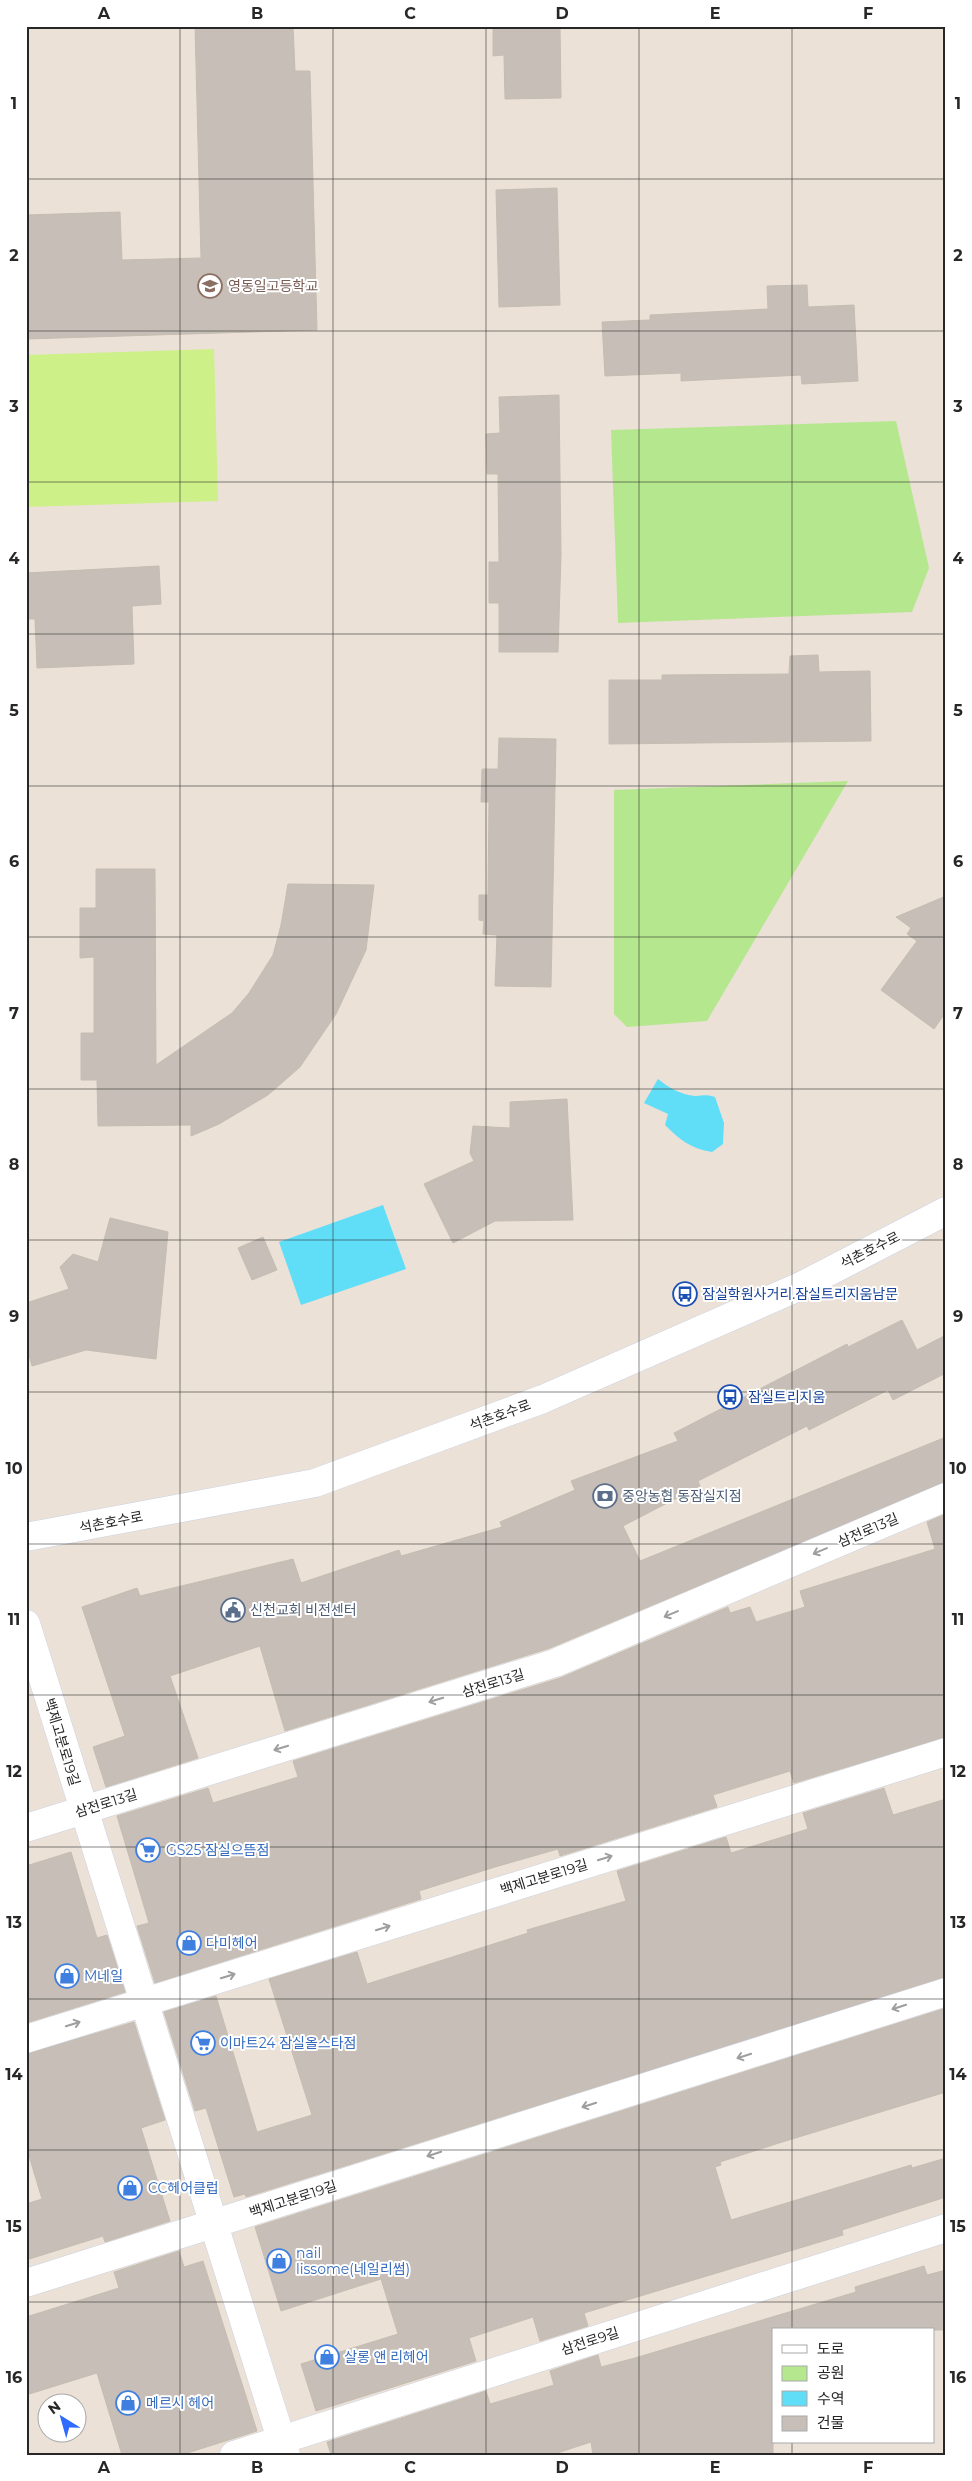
<svg xmlns="http://www.w3.org/2000/svg" width="972" height="2481" font-family="Montserrat,'Noto Sans KR',sans-serif">
<rect width="100%" height="100%" fill="#ebe1d7"/>
<g fill="#b5e78e">
<path d="M896,421l33,147 -17,44 -294,11 -7,-193z"/>
<path d="M848,781l-141,240 -80,6 -13,-13v-224z"/>
</g>
<path fill="#cef089" d="M214,349l4,152 -192,6v-152z"/>
<g fill="#60def7">
<path d="M658,1079c10,8 23,16 37,17 9,0 8,-2 20,1l9,26 -1,21 -11,8c-21,-3 -33,-13 -47,-27l3,-11 -24,-11z"/>
<path d="M383,1205l23,64 -105,36 -22,-63z"/>
</g>
<g fill="#c6beb7" stroke="#c6bdb1">
<path d="M195,26h98l2,45h15l7,259 -291,9v-124l94,-3 2,48 79,-2z"/>
<path d="M493,26h67l1,72 -56,1 -1,-44 -11,1z"/>
<path d="M557,188l3,117 -61,2 -3,-117z"/>
<path d="M807,285l1,22 46,-2 4,76 -56,3 -1,-9 -120,6v-8l-76,3 -3,-54 48,-2v-5l118,-6 -1,-23z"/>
<path d="M559,395l2,159 -3,98h-59v-49h-10v-41h10l-1,-88h-11l-1,-40 14,-1 -1,-36z"/>
<path d="M159,566l2,38 -29,2 2,58 -97,4 -2,-49h-9v-46z"/>
<path d="M818,655l1,17 51,-1 1,70 -262,3v-64h53v-5l127,-1 1,-18z"/>
<path d="M499,738l57,1 -5,248 -56,-1 2,-51 -14,-1 1,-13 -5,-1v-25h9l1,-93h-8l1,-33h16z"/>
<path d="M96,869h59l1,196 76,-52 17,-20 24,-38 8,-30 7,-41 86,1 -8,65 -30,64 -36,53 -32,28 -49,29 -28,12v-11l-93,1 -1,-46h-16v-47h13v-76l-14,1v-50h16z"/>
<path d="M946,896v116l-12,17 -53,-39 36,-49 -10,-7 4,-6 -15,-11z"/>
<path d="M567,1099l6,121 -78,1 -42,22 -29,-59 50,-23 -4,-8 3,-27 37,2v-26z"/>
<path d="M110,1218l58,14 -12,127 -70,-9 -54,16 -6,-21v-42l43,-14 -9,-22 13,-13 25,8z"/>
<path d="M263,1237l14,33 -25,10 -14,-32z"/>
<path d="M902,1320l15,30 29,-15v38l-53,27 -5,-10 -79,40 -2,-4 -109,55 2,5 -77,40 17,35 306,-124v45l-396,166 -265,83 -25,-85 -90,30 28,82 -92,29 -13,-40 32,-11 -43,-129 55,-19 3,8 153,-37 8,24 98,-33 2,6 101,-29 -2,-5 75,-32 -4,-9 107,-40 -4,-8 173,-89 1,3z"/>
<path d="M946,1514v223l-152,46 -4,-12 -77,24 4,12 -157,49 -2,-7 -63,18 -76,24 2,8 -266,84 -18,-57 12,-3 -32,-107 91,-28 5,15 85,-26 -5,-16 267,-83 168,-71 2,6 20,-6 6,15 49,-15 -5,-16 135,-42 -8,-27z"/>
<path d="M884,1788l9,27 53,-16v178l-700,220 -1,-3 -11,3 -28,-89 -11,3 -31,-99 52,-16 41,136 55,-17 -43,-136 88,-27 10,32 161,-51 -1,-3 99,-29 -9,-30 109,-34 5,16 77,-24 -5,-16z"/>
<path d="M71,1852l26,86 10,-3 18,57 -99,31v-157z"/>
<path d="M946,2008v84l-167,51 -59,19 1,3 -6,2 16,53 180,-55 1,3 34,-10v39l-104,33 1,5 -259,78 4,13 -48,15 -7,-24 -64,21 7,23 -160,50 -15,-47 97,-30 -17,-55 -100,32 -26,-84z"/>
<path d="M134,2022l31,98 -24,8 29,93 -65,21 -2,-6 -77,24v-56l16,-5 -16,-53v-92z"/>
<path d="M179,2251l5,16 19,-6 54,170 -76,24h-59l-25,-82 -71,22v-78l93,-29 -5,-16z"/>
<path d="M924,2266l3,9 19,-5v60h-173v125h-180l-2,-13 -40,13h-220l-4,-13 159,-51 4,13 64,-19 -4,-14 48,-16 3,12 34,-9 221,-66 -1,-5z"/>
</g>
<g fill="none" stroke-linecap="round" stroke-linejoin="round">
<g stroke="#ccd2e2" stroke-width="29">
<g id="minor">
<path d="M26,1624l260,831"/>
<path d="M26,1828l529,-165 391,-166"/>
<path d="M26,2039l920,-287"/>
<path d="M26,2283l920,-291"/>
<path d="M234,2455l712,-227"/>
</g>
</g>
<g stroke="#ccd2e2" stroke-width="29">
<path id="tertiary" d="M26,1537l289,-54 228,-84 260,-114 143,-74"/>
</g>
<use href="#minor" stroke="#fff" stroke-width="28"/>
<use href="#tertiary" stroke="#fff" stroke-width="28"/>
</g>
<defs><path id="oneway-shaft" d="M-6 0H5M1.5-3L5.5 0L1.5 3" fill="none" stroke-width="1.6" stroke-linecap="round" stroke-linejoin="round" transform="scale(1.25)"/></defs>
<g stroke="#9e9e9e">
<use href="#oneway-shaft" transform="translate(820 1551) rotate(157)"/>
<use href="#oneway-shaft" transform="translate(671 1614) rotate(157)"/>
<use href="#oneway-shaft" transform="translate(436 1700) rotate(163)"/>
<use href="#oneway-shaft" transform="translate(281 1748) rotate(163)"/>
<use href="#oneway-shaft" transform="translate(605 1858) rotate(-17)"/>
<use href="#oneway-shaft" transform="translate(383 1928) rotate(-17)"/>
<use href="#oneway-shaft" transform="translate(228 1976) rotate(-17)"/>
<use href="#oneway-shaft" transform="translate(899 2007) rotate(162)"/>
<use href="#oneway-shaft" transform="translate(73 2024) rotate(-17)"/>
<use href="#oneway-shaft" transform="translate(744 2056) rotate(162)"/>
<use href="#oneway-shaft" transform="translate(589 2105) rotate(162)"/>
<use href="#oneway-shaft" transform="translate(434 2154) rotate(162)"/>
</g>
<path fill="none" stroke="#272727" stroke-width="1" stroke-opacity="0.55" d="M180,26v2429M333,26v2429M486,26v2429M639,26v2429M792,26v2304M26,179h920M26,331h920M26,482h920M26,634h920M26,786h920M26,937h920M26,1089h920M26,1240h920M26,1392h920M26,1544h920M26,1695h920M26,1847h920M26,1999h920M26,2150h920M26,2302h920M792,2442v13"/>
<defs>
<g id="school-ring" transform="scale(1.25)"><circle r="9.5" fill="#fff" stroke="#8d6e63" stroke-width="1.5"/><path d="M0-5L7-2L0 1L-7-2ZM-4 1L0 2.5L4 1V4Q0 6-4 4Z" fill="#8d6e63"/></g>
<g id="bus-ring" transform="scale(1.25)"><circle r="9.5" fill="#fff" stroke="#1a4fb4" stroke-width="1.5"/><path d="M-5-6H5V4H4V6H2V4H-2V6H-4V4H-5ZM-3.5-4V0h7V-4ZM-3.5 1.2v1.5H-2V1.2ZM2 1.2v1.5H3.5V1.2Z" fill="#1a4fb4"/></g>
<g id="bank-ring" transform="scale(1.25)"><circle r="9.5" fill="#fff" stroke="#5c6f8a" stroke-width="1.5"/><path d="M-6-4H6V4H-6ZM0-2.3a2.3 2.3 0 1 0 0 4.6a2.3 2.3 0 1 0 0-4.6Z" fill="#5c6f8a"/></g>
<g id="civic-ring" transform="scale(1.25)"><circle r="9.5" fill="#fff" stroke="#5c6f8a" stroke-width="1.5"/><path d="M-.6-6.5H3V-4.5H.6V-3L4-1V1h2V6H-6V1h2V-1L-.6-3ZM-1.2 2.5V6h2.4V2.5Z" fill="#5c6f8a"/></g>
<g id="supermarket-ring" transform="scale(1.25)"><circle r="9.5" fill="#fff" stroke="#3f7fe0" stroke-width="1.5"/><path d="M-6-5.5h2.5l.6 2H6L4.5 2H-2.5L-4.4-4H-6ZM-1.5 3.2a1.3 1.3 0 1 0 .1 0ZM3 3.2a1.3 1.3 0 1 0 .1 0Z" fill="#3f7fe0"/></g>
<g id="shop-ring" transform="scale(1.25)"><circle r="9.5" fill="#fff" stroke="#3f7fe0" stroke-width="1.5"/><path d="M-5-2.5h2.3a2.7 3.5 0 0 1 5.4 0H5L5.5 6h-11ZM-1.5-2.5h3a1.5 2.3 0 0 0-3 0Z" fill="#3f7fe0"/></g>
</defs>
<g fill-rule="evenodd">
<use href="#school-ring" x="210" y="286"/>
<use href="#bus-ring" x="685" y="1294"/>
<use href="#bus-ring" x="730" y="1397"/>
<use href="#bank-ring" x="605" y="1496"/>
<use href="#civic-ring" x="233" y="1610"/>
<use href="#supermarket-ring" x="148" y="1850"/>
<use href="#shop-ring" x="189" y="1943"/>
<use href="#shop-ring" x="67" y="1976"/>
<use href="#supermarket-ring" x="203" y="2043"/>
<use href="#shop-ring" x="130" y="2188"/>
<use href="#shop-ring" x="279" y="2261"/>
<use href="#shop-ring" x="327" y="2357"/>
<use href="#shop-ring" x="128" y="2403"/>
</g>
<g text-anchor="middle" stroke-width="4" stroke-linejoin="round" paint-order="stroke">
<g font-size="14" fill="#785e54" stroke="#fff" text-anchor="start">
<text x="228" y="291">영동일고등학교</text>
</g>
<g font-size="14" fill="#272727" stroke="#fff">
<text transform="translate(870 1250) rotate(-27)" y="5">석촌호수로</text>
<text transform="translate(500 1415) rotate(-20)" y="5">석촌호수로</text>
<text transform="translate(111 1522) rotate(-11)" y="5">석촌호수로</text>
<text transform="translate(868 1530) rotate(-23)" y="5">삼전로13길</text>
<text transform="translate(493 1683) rotate(-17)" y="5">삼전로13길</text>
<text transform="translate(62 1742) rotate(73)" y="5">백제고분로19길</text>
<text transform="translate(106 1803) rotate(-17)" y="5">삼전로13길</text>
<text transform="translate(544 1877) rotate(-17)" y="5">백제고분로19길</text>
<text transform="translate(293 2199) rotate(-18)" y="5">백제고분로19길</text>
<text transform="translate(590 2341) rotate(-18)" y="5">삼전로9길</text>
</g>
<g font-size="14" fill="#164399" stroke="#fff" text-anchor="start">
<text x="702" y="1299">잠실학원사거리.잠실트리지움남문</text>
<text x="748" y="1402">잠실트리지움</text>
</g>
<g font-size="14" fill="#4e5e75" stroke="#fff" text-anchor="start">
<text x="622" y="1501">중앙농협 동잠실지점</text>
<text x="250" y="1615">신천교회 비전센터</text>
</g>
<g font-size="14" fill="#366cbe" stroke="#fff" text-anchor="start">
<text x="166" y="1855">GS25 잠실으뜸점</text>
<text x="206" y="1948">다미헤어</text>
<text x="84" y="1981">M네일</text>
<text x="220" y="2048">이마트24 잠실올스타점</text>
<text x="148" y="2193">CC헤어클럽</text>
<text x="296" y="2258">nail<tspan x="296" dy="16">lissome(네일리썸)</tspan></text>
<text x="344" y="2362">살롱 앤 리헤어</text>
<text x="146" y="2408">메르시 헤어</text>
</g>
</g>
<rect width="972" height="2481" fill="none" stroke="#ffffff" stroke-width="55"/>
<rect x="772" y="2328" width="162" height="115" fill="#ffffff" stroke="#a9a9a9"/>
<rect x="782" y="2345" width="25" height="8" fill="#ffffff" stroke="#a9a9a9"/>
<text x="817" y="2354" font-size="15" fill="#272727">도로</text>
<rect x="782" y="2366" width="25" height="15" fill="#b5e78e" stroke="#a9a9a9"/>
<text x="817" y="2378" font-size="15" fill="#272727">공원</text>
<rect x="782" y="2391" width="25" height="15" fill="#60def7" stroke="#a9a9a9"/>
<text x="817" y="2404" font-size="15" fill="#272727">수역</text>
<rect x="782" y="2416" width="25" height="15" fill="#c6beb7" stroke="#a9a9a9"/>
<text x="817" y="2428" font-size="15" fill="#272727">건물</text>
<g transform="translate(62 2418) rotate(323)"><circle r="24" fill="#ffffff" stroke="#a9a9a9"/>
<path d="M0-4L9 19L0 12L-9 19Z" fill="#306bff"/>
<text y="-8" font-size="14" font-weight="bold" text-anchor="middle" fill="#272727">N</text>
</g>
<rect x="28" y="28" width="916" height="2426" fill="none" stroke="#272727" stroke-width="2"/>
<g font-size="16" text-anchor="middle" font-weight="bold" fill="#272727">
<text x="104" y="19">A</text>
<text x="257" y="19">B</text>
<text x="410" y="19">C</text>
<text x="562" y="19">D</text>
<text x="715" y="19">E</text>
<text x="868" y="19">F</text>
<text x="14" y="109">1</text>
<text x="958" y="109">1</text>
<text x="14" y="261">2</text>
<text x="958" y="261">2</text>
<text x="14" y="412">3</text>
<text x="958" y="412">3</text>
<text x="14" y="564">4</text>
<text x="958" y="564">4</text>
<text x="14" y="716">5</text>
<text x="958" y="716">5</text>
<text x="14" y="867">6</text>
<text x="958" y="867">6</text>
<text x="14" y="1019">7</text>
<text x="958" y="1019">7</text>
<text x="14" y="1170">8</text>
<text x="958" y="1170">8</text>
<text x="14" y="1322">9</text>
<text x="958" y="1322">9</text>
<text x="14" y="1474">10</text>
<text x="958" y="1474">10</text>
<text x="14" y="1625">11</text>
<text x="958" y="1625">11</text>
<text x="14" y="1777">12</text>
<text x="958" y="1777">12</text>
<text x="14" y="1928">13</text>
<text x="958" y="1928">13</text>
<text x="14" y="2080">14</text>
<text x="958" y="2080">14</text>
<text x="14" y="2232">15</text>
<text x="958" y="2232">15</text>
<text x="14" y="2383">16</text>
<text x="958" y="2383">16</text>
<text x="104" y="2473">A</text>
<text x="257" y="2473">B</text>
<text x="410" y="2473">C</text>
<text x="562" y="2473">D</text>
<text x="715" y="2473">E</text>
<text x="868" y="2473">F</text>
</g>
</svg>
